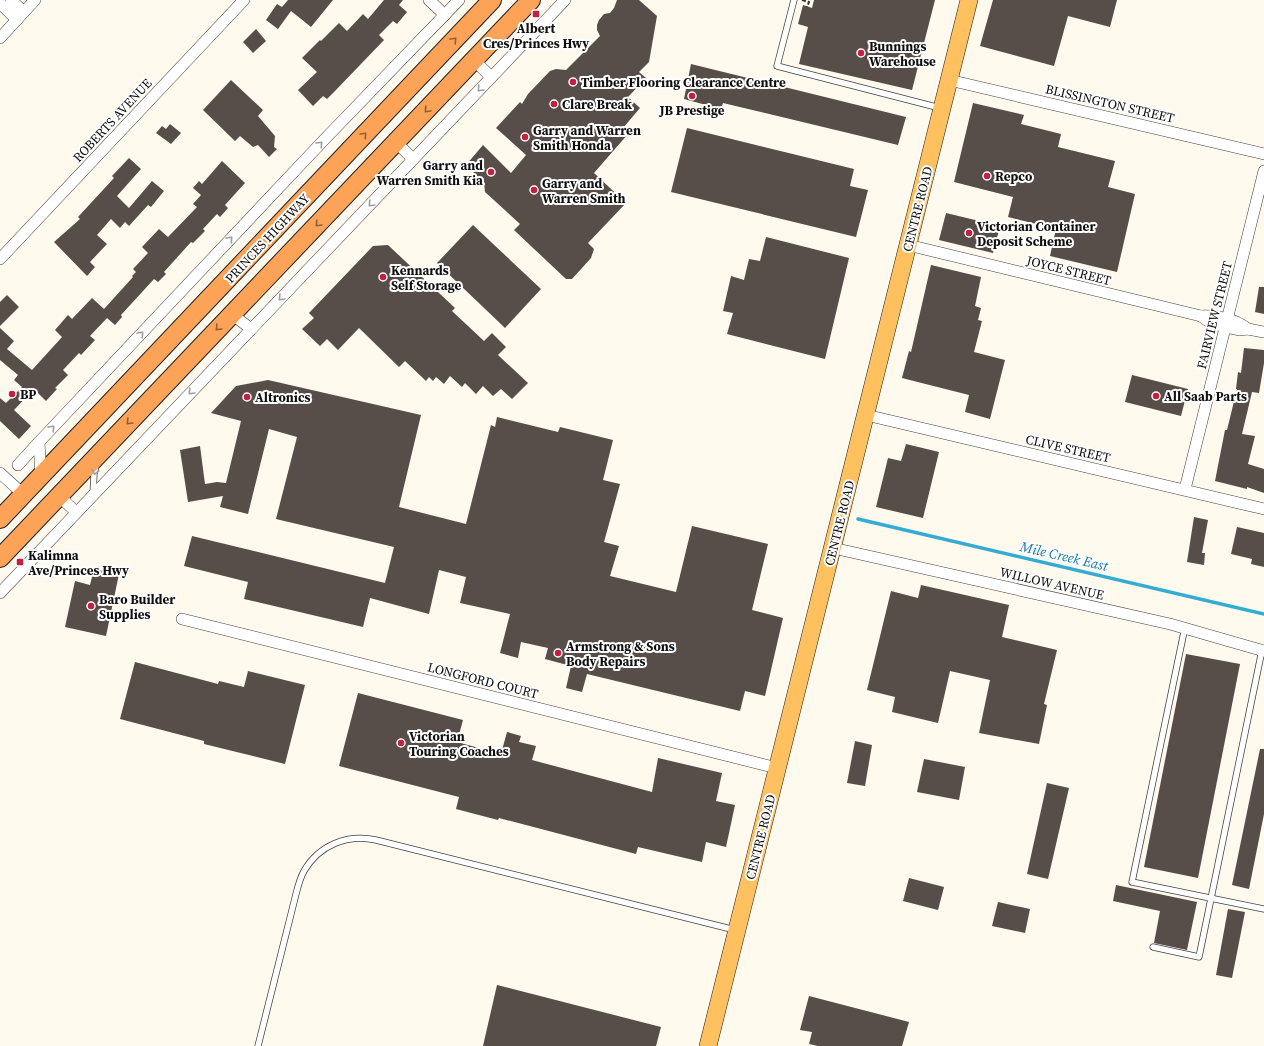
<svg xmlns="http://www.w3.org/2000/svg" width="1264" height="1046" font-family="'Source Serif 4',serif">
<rect width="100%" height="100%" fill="#fff9ee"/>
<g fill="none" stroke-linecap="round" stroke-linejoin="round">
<path stroke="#34abd3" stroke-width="3.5" d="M858,519l406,95"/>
</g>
<g fill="#574d49">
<path d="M288,0h45l-22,27 -20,-16 -13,18 -12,-9 11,-16 5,3z"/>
<path d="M384,0h19l-4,5 8,7 -10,12 -4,-3 -14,14 5,5 -49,51 -8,8 -4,-3 -10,10 -15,-16 19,-18 -15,-14 18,-18 1,1 18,-18 8,8 16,-17 5,5z"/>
<path d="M617,0h22l18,16 -8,46 -10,10 7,6 -18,19 12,11 -17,20 5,6 -34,39 32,30 -38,40 6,6 -3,9 -19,21h-6l-52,-49 6,-6 -35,-32 -1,-9 -18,-18 17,-20 28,28 15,-18 -30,-27 24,-26 2,2 6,-10 22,-23 6,-2 10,1 34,-34 -3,-6v-5l2,-5 5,-6 6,-1 4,-5z"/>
<path d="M814,0h121l-23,90 -113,-26 9,-37 -10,-3 5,-19 9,3z"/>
<path d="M993,0h124l-7,27 -42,-11 -14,50 -74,-20z"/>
<path d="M256,29l10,12 -13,12 -10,-11z"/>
<path d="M691,64l215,53 -8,28 -175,-42 -2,6 -37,-10z"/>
<path d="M231,80l32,30 -5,6 17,20 -1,11 3,2 -8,8 -11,-12 -5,2 -13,-11 -5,5 -32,-31z"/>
<path d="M973,103l51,12 -3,9 40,10 -3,13 57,14 -7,26 27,7 -18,78 -67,-16 6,-27 -48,-12 5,-20 -59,-15z"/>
<path d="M170,124l11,9 -10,11 -15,-11 6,-7 4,3z"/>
<path d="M687,128l167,41 -4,17 18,4 -12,47 -185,-45z"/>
<path d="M129,158l12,11 -24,27 12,12 23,-27 12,10 -13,16 -3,-2 -19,21 -4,-4 -5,6 -9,-9 -14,16 10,9 -17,18 5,5 -8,9 -33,-34 26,-23 -2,-2 36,-39 -2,-2z"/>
<path d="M222,161l23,22 -20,22 3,3 -8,9 -3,-3 -14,15 2,2 -12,12 -2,-1 -27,30 2,2 -8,8 -4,-3 -33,36 1,2 -7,8 -8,-7 -17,18 5,4 -14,15 -2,-2 -16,17 5,5 -13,13 2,1 -11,12 -12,-12 -20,21 17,16 -12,13 -19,-18v-23l6,5 16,-16 -8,-7 4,-5 -18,-15v-32l14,13 -7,8 25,21 30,-33 -7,-7 13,-15 4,4 20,-21 12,11 29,-32 -1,-1 4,-4 -3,-3 15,-16 -6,-6 17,-18 9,8 29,-30 -4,-3 8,-9 -8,-7 6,-7 3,3z"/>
<path d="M946,213l54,13 -7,27 -54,-13z"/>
<path d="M473,225l68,64 -36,39 -68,-65z"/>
<path d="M766,237l83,21 -24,101 -98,-25 6,-21 -10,-2 8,-35 13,4 5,-21 11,2z"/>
<path d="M388,245l67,63 -3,3 32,30 8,-8 14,14 -8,8 30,28 -16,16 -11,-10 -8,7 -10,-10 -7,8 -11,-11 -3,4 -12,-11 -6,8 -8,-7 -3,4 -4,-4 -3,4 -21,-20 -6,6 -40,-39 -21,22 -11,-11 -7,7 -18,-17 12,-11 -5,-5 64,-67z"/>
<path d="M931,265l50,12 -6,29 6,2 -3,12 4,1 -8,31 31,8 -15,59 -25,-7 4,-17 -67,-17 7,-27 2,1z"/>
<path d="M1259,287h5v27l-9,-2z"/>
<path d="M7,295l12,12 -19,19v-24z"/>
<path d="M1244,348l20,2v13l-5,30 -7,-1 -10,42 13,2 -7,28 16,5v24l-17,-6v2l-32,-8 10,-51h2l10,-41h-1l2,-17 3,1z"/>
<path d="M1132,375l56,14 -7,27 -56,-14z"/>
<path d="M268,380l153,35 -22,92 67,17 25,-99 4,2 2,-10 61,15 2,-5 53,13 -10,40 17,4 -16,58 15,4 -9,30 66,16 16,-66 76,18 -16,66 31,8 -18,78 -20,-5 -5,20 -153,-37 -5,18 -16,-4 5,-22 -26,-7 3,-11 -27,-6 -3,16 -18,-5 10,-39 -50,-11 6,-26 -27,-7 -10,44 -59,-16 -7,29 -119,-28 4,-17 -64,-16 8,-30 193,47 9,-36 -118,-28 21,-82 -28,-8 -21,85 -28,-7 3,-11 -35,6 -8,-52 20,-4 5,38 12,-2 9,1 15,-62 -30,-8 25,-27z"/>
<path d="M906,444l33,8 -16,66 -47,-11 12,-49 13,3z"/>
<path d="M1194,517l14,3 -6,33h3l-1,12 -17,-3z"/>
<path d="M1237,527l27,6v34l-13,-3 1,-5 -21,-5z"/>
<path d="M94,569l25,5 -13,62 -41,-9 10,-46 15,4z"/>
<path d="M921,585l88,20 -7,32 55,13 -13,54 3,1 -8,39 -60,-11 11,-53 -40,-9 -12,52 -46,-11 3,-15 -28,-7 24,-99 27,7z"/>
<path d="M1186,654l54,10 -42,214 -54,-11z"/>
<path d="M135,662l83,22 1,-3 25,6 4,-16 57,14 -20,79 -81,-20v-3l-84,-22z"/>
<path d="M358,693l105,27 -6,22 44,12 6,-22 14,4 -2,6 17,4 -4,14 120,32 6,-34 64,15 -6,28 19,4 -9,42 -20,-5 -4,20 -64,-15 -2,7 -137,-36 -1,2 -42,-11 3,-12 -120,-31z"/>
<path d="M855,741l17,4 -7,41 -18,-3z"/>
<path d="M1260,749h4v65l-15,75 -17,-4z"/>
<path d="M924,759l41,8 -6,33 -42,-8z"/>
<path d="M1047,783l22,5 -21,91 -21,-5z"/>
<path d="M909,878l35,9 -6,23 -35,-9z"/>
<path d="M1116,885l81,17 -10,48 -33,-7 6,-32 -47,-10z"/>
<path d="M998,902l32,7 -5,24 -33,-7z"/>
<path d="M1228,909l17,3 -13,66 -16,-3z"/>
<path d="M497,985l164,42 -5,19h-173z"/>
<path d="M809,996l100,26 -7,24h-84l-9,-2 3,-12 -12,-2z"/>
</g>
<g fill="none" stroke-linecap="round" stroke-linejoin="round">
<g stroke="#414141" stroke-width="7">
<g id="service">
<path d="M794,0l-17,66 163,42"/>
<path d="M93,495l1,-21 2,-8"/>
<path d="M1185,627l-53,255 132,27"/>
<path d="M1153,947l46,10 63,-307"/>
<path d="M258,1046l38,-152c2,-8 4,-16 8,-23 15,-26 43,-37 72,-31l359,90"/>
</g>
</g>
<g stroke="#414141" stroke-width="12">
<g id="minor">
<path d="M11,0l13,12"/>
<path d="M429,0l16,15"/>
<path d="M0,3l17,17"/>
<path d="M0,38l35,-38"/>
<path d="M474,60l17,17"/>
<path d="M949,80l315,74"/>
<path d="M396,142l17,17"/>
<path d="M908,245l293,71c16,-1 34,3 47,13"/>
<path d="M0,259l244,-259"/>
<path d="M232,314l19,15"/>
<path d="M1201,316l11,8 27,6 9,-1 16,3"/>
<path d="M866,415l398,94"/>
<path d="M18,465l21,-23"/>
<path d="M0,473l23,21"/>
<path d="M41,476l-2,-34 283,-300 137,-142"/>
<path d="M1185,489l79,-318"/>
<path d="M59,496l17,16"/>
<path d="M833,548l337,76 94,27"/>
<path d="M0,593l565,-593"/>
<path d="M182,619l595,149"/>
</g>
</g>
<g stroke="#1f1f1f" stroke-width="18">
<path id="primary" d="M708,1046l261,-1046"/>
</g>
<g stroke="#1f1f1f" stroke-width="20">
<g id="trunk">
<path d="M0,519l492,-519"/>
<path d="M0,558l531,-558"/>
</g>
</g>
<path stroke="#303030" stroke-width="2" stroke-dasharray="4 2" stroke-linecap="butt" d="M802,0l7,2 -2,5"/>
<use href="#service" stroke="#fff" stroke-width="5.5"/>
<use href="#minor" stroke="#fff" stroke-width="11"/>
<use href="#primary" stroke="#ffc05f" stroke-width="17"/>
<use href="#trunk" stroke="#fda358" stroke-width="18"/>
</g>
<defs><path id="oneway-chevron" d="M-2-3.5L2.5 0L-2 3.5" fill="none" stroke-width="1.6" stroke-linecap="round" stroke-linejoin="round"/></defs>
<g stroke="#916037">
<use href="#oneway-chevron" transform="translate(454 40) rotate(-47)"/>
<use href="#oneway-chevron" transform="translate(427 110) rotate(133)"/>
<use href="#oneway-chevron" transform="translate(364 135) rotate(-47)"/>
<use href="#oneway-chevron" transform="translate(318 224) rotate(134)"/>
<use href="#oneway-chevron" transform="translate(218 328) rotate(134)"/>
<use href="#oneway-chevron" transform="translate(129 422) rotate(134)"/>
</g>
<g stroke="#9f9f9f">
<use href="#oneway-chevron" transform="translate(480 89) rotate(133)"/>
<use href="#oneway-chevron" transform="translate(320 144) rotate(-47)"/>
<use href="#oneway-chevron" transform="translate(371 204) rotate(134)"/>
<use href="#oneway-chevron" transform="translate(230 239) rotate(-47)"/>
<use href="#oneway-chevron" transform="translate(281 298) rotate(134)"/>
<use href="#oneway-chevron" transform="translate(141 334) rotate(-47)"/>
<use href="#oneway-chevron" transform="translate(191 392) rotate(134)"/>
<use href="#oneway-chevron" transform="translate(52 428) rotate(-47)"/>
<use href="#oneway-chevron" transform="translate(95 472) rotate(102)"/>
</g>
<g fill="#c41f3f" stroke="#fff" stroke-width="1.5">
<rect x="532" y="10" width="8" height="8" rx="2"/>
<circle cx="861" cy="53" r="4"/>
<circle cx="573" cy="82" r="4"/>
<circle cx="692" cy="96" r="4"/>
<circle cx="554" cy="104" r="4"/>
<circle cx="525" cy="137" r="4"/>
<circle cx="491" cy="172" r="4"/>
<circle cx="987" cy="176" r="4"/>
<circle cx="534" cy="190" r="4"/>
<circle cx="969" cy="233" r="4"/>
<circle cx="383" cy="277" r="4"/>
<circle cx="12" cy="394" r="4"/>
<circle cx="1156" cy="396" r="4"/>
<circle cx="247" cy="397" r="4"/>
<rect x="16" y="558" width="8" height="8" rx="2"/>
<circle cx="91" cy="606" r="4"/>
<circle cx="558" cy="653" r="4"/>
<circle cx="401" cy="743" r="4"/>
</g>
<g text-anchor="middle" stroke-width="4" stroke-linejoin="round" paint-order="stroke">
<g font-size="13" font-weight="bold" fill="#0e0e0e" stroke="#fff" text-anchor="start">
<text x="536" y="33" text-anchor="middle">Albert<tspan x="536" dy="15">Cres/Princes Hwy</tspan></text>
<text x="869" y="51">Bunnings<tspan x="869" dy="15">Warehouse</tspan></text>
<text x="581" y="87">Timber Flooring Clearance Centre</text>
<text x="562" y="109">Clare Break</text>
<text x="692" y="115" text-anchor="middle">JB Prestige</text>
<text x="533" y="135">Garry and Warren<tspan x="533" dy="15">Smith Honda</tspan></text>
<text x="483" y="170" text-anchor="end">Garry and<tspan x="483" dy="15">Warren Smith Kia</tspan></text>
<text x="995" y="181">Repco</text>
<text x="542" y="188">Garry and<tspan x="542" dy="15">Warren Smith</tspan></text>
<text x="977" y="231">Victorian Container<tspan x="977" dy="15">Deposit Scheme</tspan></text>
<text x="391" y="275">Kennards<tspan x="391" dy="15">Self Storage</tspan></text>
<text x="20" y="399">BP</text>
<text x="1164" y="401">All Saab Parts</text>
<text x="255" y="402">Altronics</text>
<text x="28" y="560">Kalimna<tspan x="28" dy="15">Ave/Princes Hwy</tspan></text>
<text x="99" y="604">Baro Builder<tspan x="99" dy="15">Supplies</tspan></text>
<text x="566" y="651">Armstrong &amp; Sons<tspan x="566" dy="15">Body Repairs</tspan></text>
<text x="409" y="741">Victorian<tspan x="409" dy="15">Touring Coaches</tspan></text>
</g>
<g font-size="13" fill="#0e0e0e" stroke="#fff">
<text transform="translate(1110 103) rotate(13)" y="5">BLISSINGTON STREET</text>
<text transform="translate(112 120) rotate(-47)" y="5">ROBERTS AVENUE</text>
<text transform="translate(917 209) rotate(-76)" y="5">CENTRE ROAD</text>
<text transform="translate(267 238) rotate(-47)" y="5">PRINCES HIGHWAY</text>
<text transform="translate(1069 270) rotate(14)" y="5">JOYCE STREET</text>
<text transform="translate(1214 315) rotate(-76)" y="5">FAIRVIEW STREET</text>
<text transform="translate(1068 448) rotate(13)" y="5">CLIVE STREET</text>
<text transform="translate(839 523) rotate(-76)" y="5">CENTRE ROAD</text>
<text transform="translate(1052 583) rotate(13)" y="5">WILLOW AVENUE</text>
<text transform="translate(483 680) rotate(14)" y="5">LONGFORD COURT</text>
<text transform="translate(760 837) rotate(-76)" y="5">CENTRE ROAD</text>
</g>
<g font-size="14" font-style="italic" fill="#117aa6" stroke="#fff">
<text transform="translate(1064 556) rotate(13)" y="5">Mile Creek East</text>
</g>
</g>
</svg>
